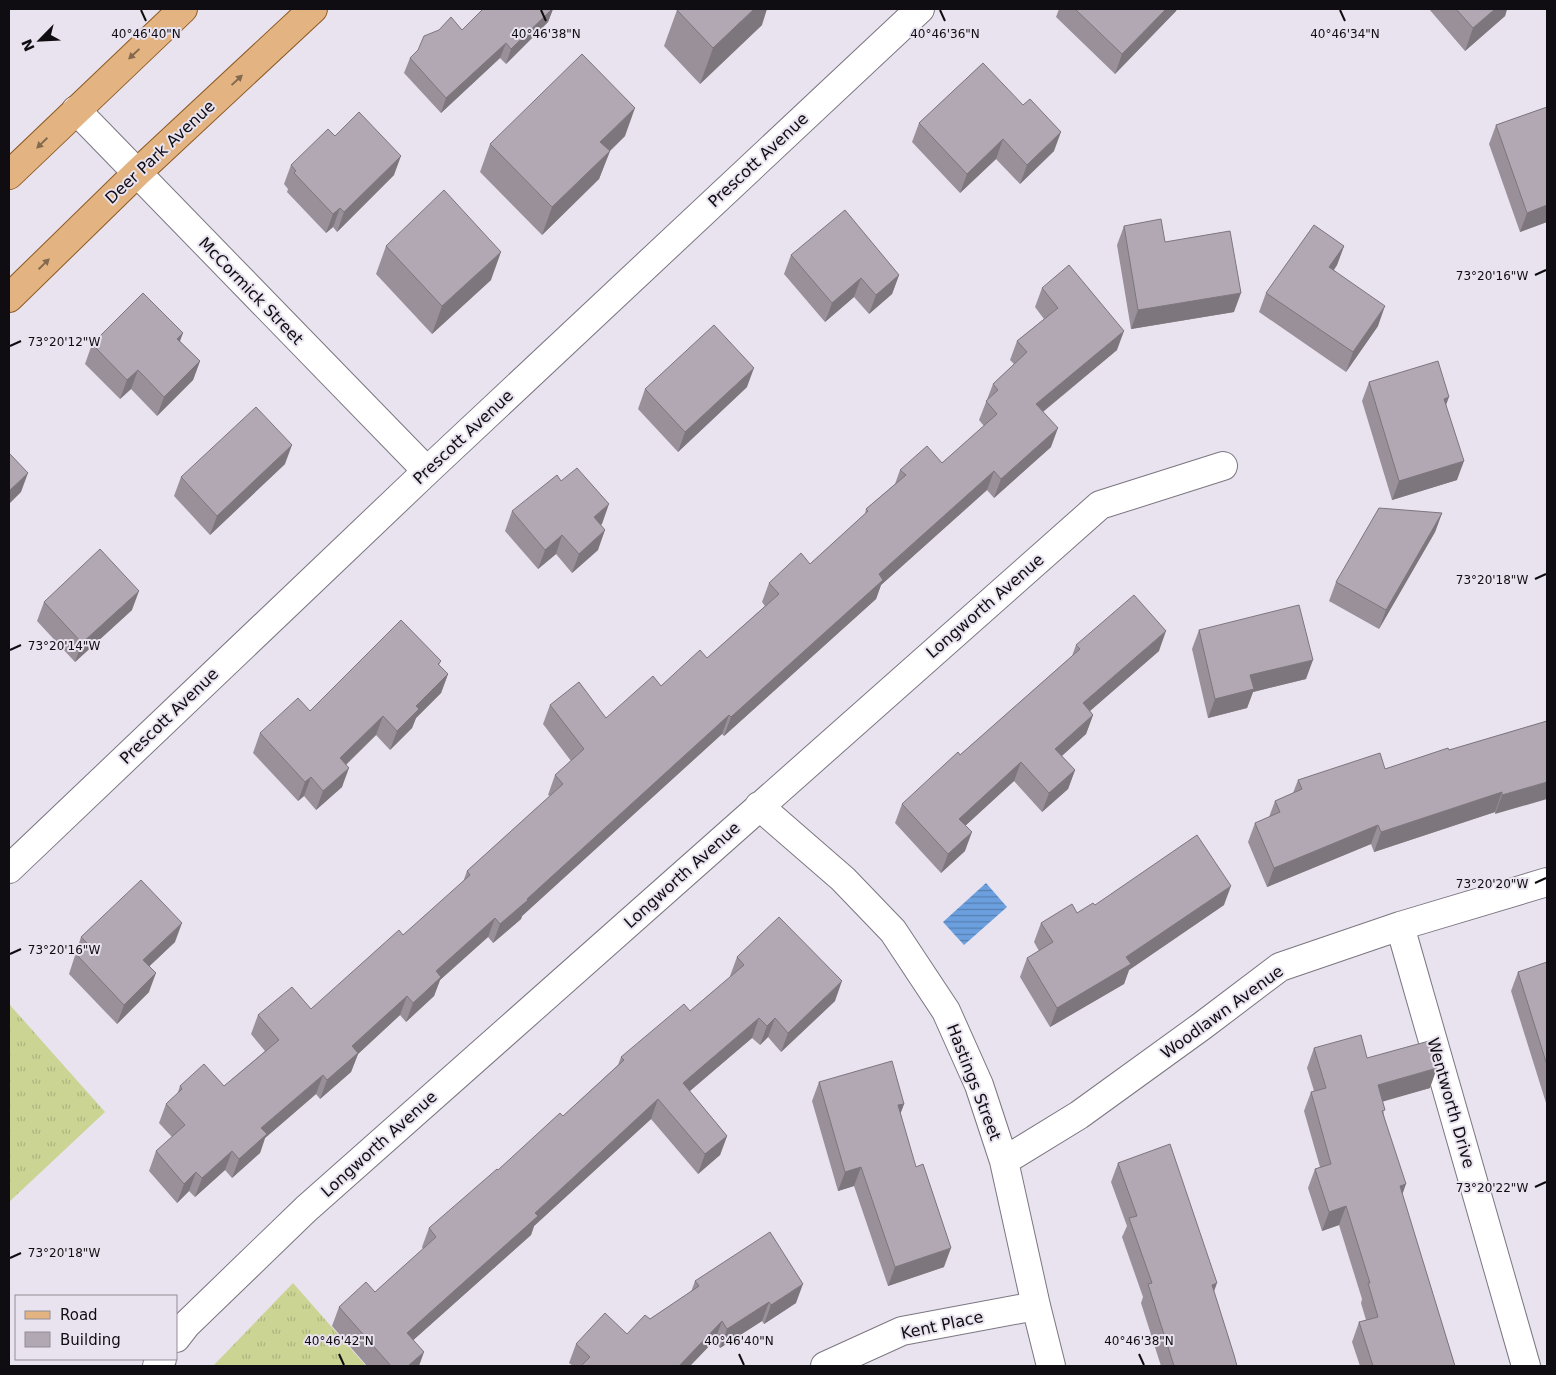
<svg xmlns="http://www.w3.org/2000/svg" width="1556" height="1375" font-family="'DejaVu Sans',sans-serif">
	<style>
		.grass { fill: url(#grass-tufts) }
		.water { fill: url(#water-rules) }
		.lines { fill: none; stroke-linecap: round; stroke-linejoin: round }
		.minor-casing { stroke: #7c7681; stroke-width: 30 }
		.primary-casing { stroke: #8c5923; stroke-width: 30 }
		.minor { stroke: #fff; stroke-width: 28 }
		.primary { stroke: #e3b481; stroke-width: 28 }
		.wall { fill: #99909a }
		.shaded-wall { fill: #7d767d }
		.building { fill: #b2a8b3; stroke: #7d767d }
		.oneway { fill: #84694f }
		.ticks { fill: none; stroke: #0f0d11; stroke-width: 2 }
		.labels { text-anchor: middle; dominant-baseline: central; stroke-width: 4; stroke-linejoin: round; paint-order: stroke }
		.street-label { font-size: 16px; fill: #0f0d11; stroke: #e9e2ef }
		.ticks-label { font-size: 12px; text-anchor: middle; fill: #0f0d11; stroke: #e9e2ef; stroke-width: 4; stroke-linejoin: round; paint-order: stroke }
	</style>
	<defs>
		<pattern id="grass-tufts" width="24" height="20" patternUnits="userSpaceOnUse" patternTransform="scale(1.25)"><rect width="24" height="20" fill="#cbd493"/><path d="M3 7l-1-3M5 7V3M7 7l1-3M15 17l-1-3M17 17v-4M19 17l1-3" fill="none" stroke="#adb57e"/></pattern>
		<pattern id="water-rules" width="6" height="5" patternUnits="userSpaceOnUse" patternTransform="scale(1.25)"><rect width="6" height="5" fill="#6b9fde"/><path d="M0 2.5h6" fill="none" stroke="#5680b3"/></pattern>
	</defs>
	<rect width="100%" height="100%" fill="#e9e2ef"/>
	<path class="grass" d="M9 1004 105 1112 9 1202Z
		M293 1283 366 1366H213Z"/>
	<path class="water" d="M986 883 1007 907 964 945 943 922Z"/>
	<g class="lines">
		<g class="minor-casing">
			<path id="minor" d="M76 110 427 471
				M759 806 843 879 893 931 946 1011 979 1085 1004 1161 1036 1306 1051 1366
				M9 869 427 471 920 9
				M1400 926 1526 1366
				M1004 1161 1079 1115 1202 1026 1280 967 1400 926 1547 882
				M176 1338 186 1325 306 1209 1100 505 1223 466
				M157 1366 162 1359
				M825 1366 902 1331 1036 1306"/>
		</g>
		<g class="primary-casing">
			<path id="primary" d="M9 175 183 9
				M9 298 137 173 313 9"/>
		</g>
		<use href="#minor" class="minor"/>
		<use href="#primary" class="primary"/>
	</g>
	<path class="wall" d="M483 9H553L548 22 506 64 500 58 441 113 404 73 410 58 462 30Z
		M1059 9H1177L1176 11 1115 74 1056 17Z
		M1429 9H1507L1505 16 1465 51Z
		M677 10 762 25 700 84 664 46Z
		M983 63 1054 151 1020 184 996 159 960 193 912 142 919 123Z
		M1547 107V222L1520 232 1489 144 1496 125Z
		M335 136 394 175 337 232 333 227 326 233 287 192 288 189 284 184 291 165Z
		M625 136 610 151 599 179 542 235 480 172 490 144Z
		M1124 226 1165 242 1234 312 1131 329 1117 245Z
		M386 246 491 280 432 334 376 274Z
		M1344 246 1337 265 1334 270 1378 326 1346 372 1259 312 1266 293Z
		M791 255 899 275 892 294 869 314 854 297 825 322 784 274Z
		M1042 288 1117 350 1043 412 1051 447 994 498 987 490 881 585 876 599 724 736 722 734 522 916 521 919 493 943 488 937 440 980 434 996 406 1022 400 1015 358 1054 351 1072 320 1099 316 1094 265 1138 260 1153 232 1178 225 1170 195 1197 189 1191 177 1203 149 1171 156 1151 172 1137 159 1123 166 1104 177 1095 180 1086H224L265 1051 251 1034 258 1015 311 1009 403 935 463 882 467 871 550 796 548 795 555 775 571 761 543 724 550 705 606 718 707 658 765 606 762 602 769 583 810 564 865 514 866 509 895 484 900 470 942 463 984 426 979 420 993 384 1014 364 1010 360 1017 341 1044 319 1035 307Z
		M180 341 200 361 193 380 157 416 131 389 120 399 85 364 92 344Z
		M1369 382 1446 405 1457 480 1392 500 1362 401Z
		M747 387 678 452 638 409 645 389Z
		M285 464 210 535 174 496 181 477Z
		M512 511 602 524 600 525 598 550 572 573 556 554 538 569 505 531Z
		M1442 513 1435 532 1379 629 1329 601 1336 582Z
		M44 602 132 610 75 662 37 621Z
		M1199 630 1306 679 1253 692 1247 708 1208 718 1192 649Z
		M1076 645 1159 651 1090 711 1093 715 1086 734 1062 756 1075 770 1068 789 1042 812 1014 781 966 825 965 851 941 873 895 823 902 804 960 755 1072 656Z
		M441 661 439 665 448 674 441 693 416 718 412 728 390 750 376 735 346 765 342 787 316 810 304 796 298 801 253 753 260 733 310 711Z
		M1547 721 1495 814V812L1374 852 1371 844 1267 887 1248 842 1255 823 1269 817 1275 801 1293 793 1298 780 1385 769Z
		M1095 905H1224L1129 970 1124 984 1050 1027 1020 977 1027 958 1039 951 1034 942 1041 923 1077 913Z
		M81 937 175 942 149 966V992L117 1024 69 974Z
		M737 957 835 1001 781 1052 768 1037 760 1045 752 1038 689 1091 727 1136 720 1155 698 1174 651 1119 534 1226 531 1235 413 1340 419 1366H367L332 1326 339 1307 375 1292 423 1249 422 1247 429 1228 563 1116 618 1065 621 1057 690 1011 730 977V976Z
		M1547 962V1106L1511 991 1518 972Z
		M1314 1048 1367 1058 1430 1088 1382 1101 1384 1115 1402 1194 1455 1366H1360L1352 1342 1359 1322 1366 1320 1361 1303 1362 1299 1339 1225 1322 1231 1308 1188 1315 1169 1320 1167 1304 1111 1311 1092 1314 1091 1307 1068Z
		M819 1082 904 1104 900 1114 944 1267 888 1286 854 1186 838 1191 812 1101Z
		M1118 1163 1214 1292 1237 1366H1161L1141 1303 1143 1297 1122 1237 1127 1226 1111 1182Z
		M695 1281 796 1303 764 1324 762 1321 720 1348 715 1340 690 1366H573L569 1363 576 1344 627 1334 691 1292Z"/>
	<path class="shaded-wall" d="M552 9H553L548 22 506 64 511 49Z
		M754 9H767L762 25 700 84 713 48Z
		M1166 9H1177L1176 11 1115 74 1122 54Z
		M1495 9H1507L1505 16 1465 51 1473 28Z
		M506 43 500 58 441 113 446 98Z
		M635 108 625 136 590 170 600 142Z
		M1061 132 1054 151 1020 184 1027 165Z
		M1003 139 996 159 960 193 967 174Z
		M610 151 599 179 542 235 552 207Z
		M401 156 394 175 337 232 344 212Z
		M1547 205V222L1520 232 1527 213Z
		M340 208 333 227 326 233 333 214Z
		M1344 246 1337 265 1322 286 1329 267Z
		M501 252 491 280 432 334 442 306Z
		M899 275 892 294 869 314 876 295Z
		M861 278 854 297 825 322 832 303Z
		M1241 293 1234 312 1131 329 1138 310Z
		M1385 306 1378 326 1346 372 1353 352Z
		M1124 331 1117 350 1029 423 1036 404Z
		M183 333 176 352 177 339Z
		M200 361 193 380 157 416 164 397Z
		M754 368 747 387 678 452 685 432Z
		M138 370 131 389 120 399 127 380Z
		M1449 397 1442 416 1444 399Z
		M1058 428 1051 447 994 498 1001 479Z
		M292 445 285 464 210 535 217 516Z
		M1464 461 1457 480 1392 500 1399 481Z
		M994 471 987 490 881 585 876 599 724 736 731 717 879 574Z
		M28 473 21 492 9 504V491Z
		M609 504 602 524 587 536 594 517Z
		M1442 513 1435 532 1379 629 1386 610Z
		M605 530 598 550 572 573 579 554Z
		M562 535 556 554 538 569 545 550Z
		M139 591 132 610 75 662 82 643Z
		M1166 631 1159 651 1076 723 1083 703Z
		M1313 660 1306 679 1253 692 1247 708 1208 718 1215 699 1250 675Z
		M448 674 441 693 416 718 412 728 390 750 397 731 416 706Z
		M729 715 722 734 522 916 521 919 493 943 500 924 527 899Z
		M1093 715 1086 734 1048 768 1055 749Z
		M383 716 376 735 333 777 340 758Z
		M1021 762 1014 781 952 838 959 819Z
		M349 768 342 787 316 810 323 791Z
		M1075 770 1068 789 1042 812 1049 793Z
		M311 777 304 796 298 801 305 782Z
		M1547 782V799L1495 814 1502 795Z
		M1502 792 1495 812 1374 852 1381 832Z
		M1378 825 1371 844 1267 887 1274 868Z
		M972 832 965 851 941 873 948 854Z
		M1231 886 1224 905 1129 970 1124 984 1050 1027 1057 1008 1126 957Z
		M495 918 488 937 440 980 434 996 406 1022 413 1003 436 971Z
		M182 923 175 942 136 979 143 960Z
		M156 973 149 992 117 1024 124 1005Z
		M842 981 835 1001 781 1052 788 1033Z
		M407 996 400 1015 358 1054 351 1072 320 1099 327 1080 352 1046Z
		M759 1018 752 1038 676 1103 683 1083Z
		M775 1018 768 1037 760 1045 767 1026Z
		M1437 1068 1430 1088 1371 1105 1378 1085Z
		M323 1075 316 1094 265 1138 260 1153 232 1178 239 1159 261 1128Z
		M658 1099 651 1119 534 1226 531 1235 400 1352 407 1333 535 1213Z
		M904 1104 897 1123 898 1105Z
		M727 1136 720 1155 698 1174 705 1154Z
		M232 1151 225 1170 195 1197 202 1178Z
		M861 1167 854 1186 838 1191 845 1172Z
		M196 1172 189 1191 177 1203 184 1184Z
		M1406 1184 1399 1204 1400 1186Z
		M1346 1206 1339 1225 1322 1231 1329 1212Z
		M951 1248 944 1267 888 1286 895 1267Z
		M1217 1283 1210 1303 1212 1285Z
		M803 1284 796 1303 764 1324 771 1305Z
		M769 1302 762 1321 720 1348 727 1329Z
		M722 1321 715 1340 690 1366H679Z
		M424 1352 419 1366H408Z"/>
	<path class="building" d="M483 9H552L511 49 506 43 446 98 410 58 418 50 424 36 439 30 451 17 462 30Z
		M679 9H754L713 48 677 10Z
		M1075 9H1166L1122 54Z
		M1456 9H1495L1473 28Z
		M582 54 635 108 600 142 610 151 552 207 490 144Z
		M983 63 1023 105 1030 99 1061 132 1027 165 1003 139 967 174 919 123Z
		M1547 107V205L1527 213 1496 125Z
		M359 112 401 156 344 212 340 208 333 214 294 173 296 171 291 165 328 129 335 136Z
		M444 190 501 252 442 306 386 246Z
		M845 210 899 275 876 295 861 278 832 303 791 255Z
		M1161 219 1165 242 1230 231 1241 293 1138 310 1124 226Z
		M1314 225 1344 246 1329 267 1385 306 1353 352 1266 293Z
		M1069 265 1124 331 1036 404 1058 428 1001 479 994 471 879 574 883 580 731 717 729 715 527 899 528 900 500 924 495 918 436 971 441 977 413 1003 407 996 352 1046 358 1053 327 1080 323 1075 261 1128 267 1134 239 1159 232 1151 202 1178 196 1172 184 1184 156 1151 185 1125 166 1104 182 1089 180 1086 204 1064 224 1086 279 1040 258 1015 292 987 311 1009 399 930 403 935 470 875 467 871 563 784 555 775 584 749 550 705 579 682 606 718 653 676 661 686 700 650 707 658 779 594 769 583 801 553 810 564 868 511 866 509 906 475 900 470 927 446 942 463 997 414 986 401 998 390 993 384 1027 352 1017 341 1058 308 1042 288Z
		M143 293 183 333 177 339 200 361 164 397 138 370 127 380 92 344Z
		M714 325 754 368 685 432 645 389Z
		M1438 361 1449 397 1444 399 1464 461 1399 481 1369 382Z
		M256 407 292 445 217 516 181 477Z
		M9 453 28 473 9 491Z
		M577 468 609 504 594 517 605 530 579 554 562 535 545 550 512 511 557 475 561 481Z
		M1379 508 1442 513 1386 610 1336 582Z
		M100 549 139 591 82 643 44 602Z
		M1134 595 1166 631 1083 703 1093 715 1055 749 1075 770 1049 793 1021 762 959 819 972 832 948 854 902 804 958 752 960 755 1080 649 1076 645Z
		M1299 605 1313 660 1250 675 1254 689 1215 699 1199 630Z
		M401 620 441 661 438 664 448 674 416 706 419 709 397 731 383 716 340 758 349 768 323 791 311 777 305 782 260 733 298 698 310 711Z
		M1547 721V782L1502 795V792L1381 832 1378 825 1274 868 1255 823 1280 812 1275 801 1302 789 1298 780 1380 753 1385 769 1448 748 1449 750Z
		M1197 835 1231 886 1126 957 1131 964 1057 1008 1027 958 1053 942 1041 923 1072 904 1077 913 1093 903 1095 905Z
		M141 880 182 923 143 960 156 973 124 1005 76 954 87 943 81 937Z
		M779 917 842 981 788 1033 775 1018 767 1026 759 1018 683 1083 727 1136 705 1154 658 1099 535 1213 538 1216 407 1333 424 1352 408 1366H391L339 1307 366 1282 375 1292 436 1237 429 1228 497 1169 498 1170 560 1113 563 1116 624 1060 621 1057 684 1004 690 1011 744 965 737 957Z
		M1547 962V1065L1518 972Z
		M1361 1035 1367 1058 1429 1041 1437 1068 1378 1085 1385 1110 1382 1111 1406 1184 1400 1186 1455 1366H1373L1359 1322 1378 1317 1368 1283H1370L1346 1206 1329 1212 1315 1169 1331 1164 1311 1092 1326 1088 1314 1048Z
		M892 1061 904 1104 898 1105 916 1167 923 1164 951 1248 895 1267 861 1167 845 1172 819 1082Z
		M1170 1144 1217 1283 1212 1285 1234 1355 1237 1366H1174L1148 1284 1152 1283 1129 1218 1137 1216 1118 1163Z
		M770 1232 803 1284 771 1305 769 1302 727 1329 722 1321 679 1366H581L590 1357 576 1344 605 1313 627 1334 645 1315 650 1319 699 1286 695 1281Z"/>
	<defs><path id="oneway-solid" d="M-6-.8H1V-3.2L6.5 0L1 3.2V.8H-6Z" transform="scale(1.25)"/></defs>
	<g class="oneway">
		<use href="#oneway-solid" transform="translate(134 54) rotate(137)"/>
		<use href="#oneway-solid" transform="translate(237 80) rotate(-43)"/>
		<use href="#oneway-solid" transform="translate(42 143) rotate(136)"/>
		<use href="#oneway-solid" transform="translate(44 264) rotate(-44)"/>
	</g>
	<path class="ticks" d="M141 10 146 21M541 10 546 21M940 10 945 21M1340 10 1345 21M1535 275 1546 270M10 346 21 341M1535 579 1546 574M10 650 21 645M1535 883 1546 878M10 954 21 949M1535 1187 1546 1182M10 1258 21 1253M339 1354 344 1365M739 1354 744 1365M1139 1354 1144 1365"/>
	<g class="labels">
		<g class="street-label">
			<text transform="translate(160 152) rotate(-43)">Deer Park Avenue</text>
			<text transform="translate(758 160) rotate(-43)">Prescott Avenue</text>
			<text transform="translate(251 291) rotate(46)">McCormick Street</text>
			<text transform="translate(463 437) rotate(-43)">Prescott Avenue</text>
			<text transform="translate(985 606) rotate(-41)">Longworth Avenue</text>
			<text transform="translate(169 716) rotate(-44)">Prescott Avenue</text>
			<text transform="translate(682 875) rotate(-42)">Longworth Avenue</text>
			<text transform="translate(1222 1012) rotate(-36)">Woodlawn Avenue</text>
			<text transform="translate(974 1082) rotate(69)">Hastings Street</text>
			<text transform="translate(1451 1103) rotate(74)">Wentworth Drive</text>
			<text transform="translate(379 1144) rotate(-42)">Longworth Avenue</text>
			<text transform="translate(942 1325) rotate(-12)">Kent Place</text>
		</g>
	</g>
	<g class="ticks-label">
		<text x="146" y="38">40°46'40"N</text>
		<text x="546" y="38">40°46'38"N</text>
		<text x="945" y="38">40°46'36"N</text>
		<text x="1345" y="38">40°46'34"N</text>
		<text x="1492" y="280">73°20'16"W</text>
		<text x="64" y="346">73°20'12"W</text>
		<text x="1492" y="584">73°20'18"W</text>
		<text x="64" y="650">73°20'14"W</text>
		<text x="1492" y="888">73°20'20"W</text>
		<text x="64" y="954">73°20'16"W</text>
		<text x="1492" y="1192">73°20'22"W</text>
		<text x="64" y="1257">73°20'18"W</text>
		<text x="339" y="1345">40°46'42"N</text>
		<text x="739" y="1345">40°46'40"N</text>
		<text x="1139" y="1345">40°46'38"N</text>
	</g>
	<rect width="1556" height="1375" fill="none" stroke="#0f0d11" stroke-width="20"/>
	<rect x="15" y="1295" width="162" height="65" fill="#e9e2ef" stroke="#928d96"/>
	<rect x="25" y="1311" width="25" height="8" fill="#e3b481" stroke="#928d96"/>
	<text x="60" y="1320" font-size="15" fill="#0f0d11">Road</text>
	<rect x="25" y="1332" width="25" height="15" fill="#b2a8b3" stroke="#928d96"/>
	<text x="60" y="1345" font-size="15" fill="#0f0d11">Building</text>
	<g transform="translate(40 40) rotate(246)" stroke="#e9e2ef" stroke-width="4" paint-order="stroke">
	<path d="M0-4L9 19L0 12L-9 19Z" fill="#0f0d11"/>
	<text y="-8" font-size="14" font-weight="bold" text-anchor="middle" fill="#0f0d11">N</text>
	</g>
</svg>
